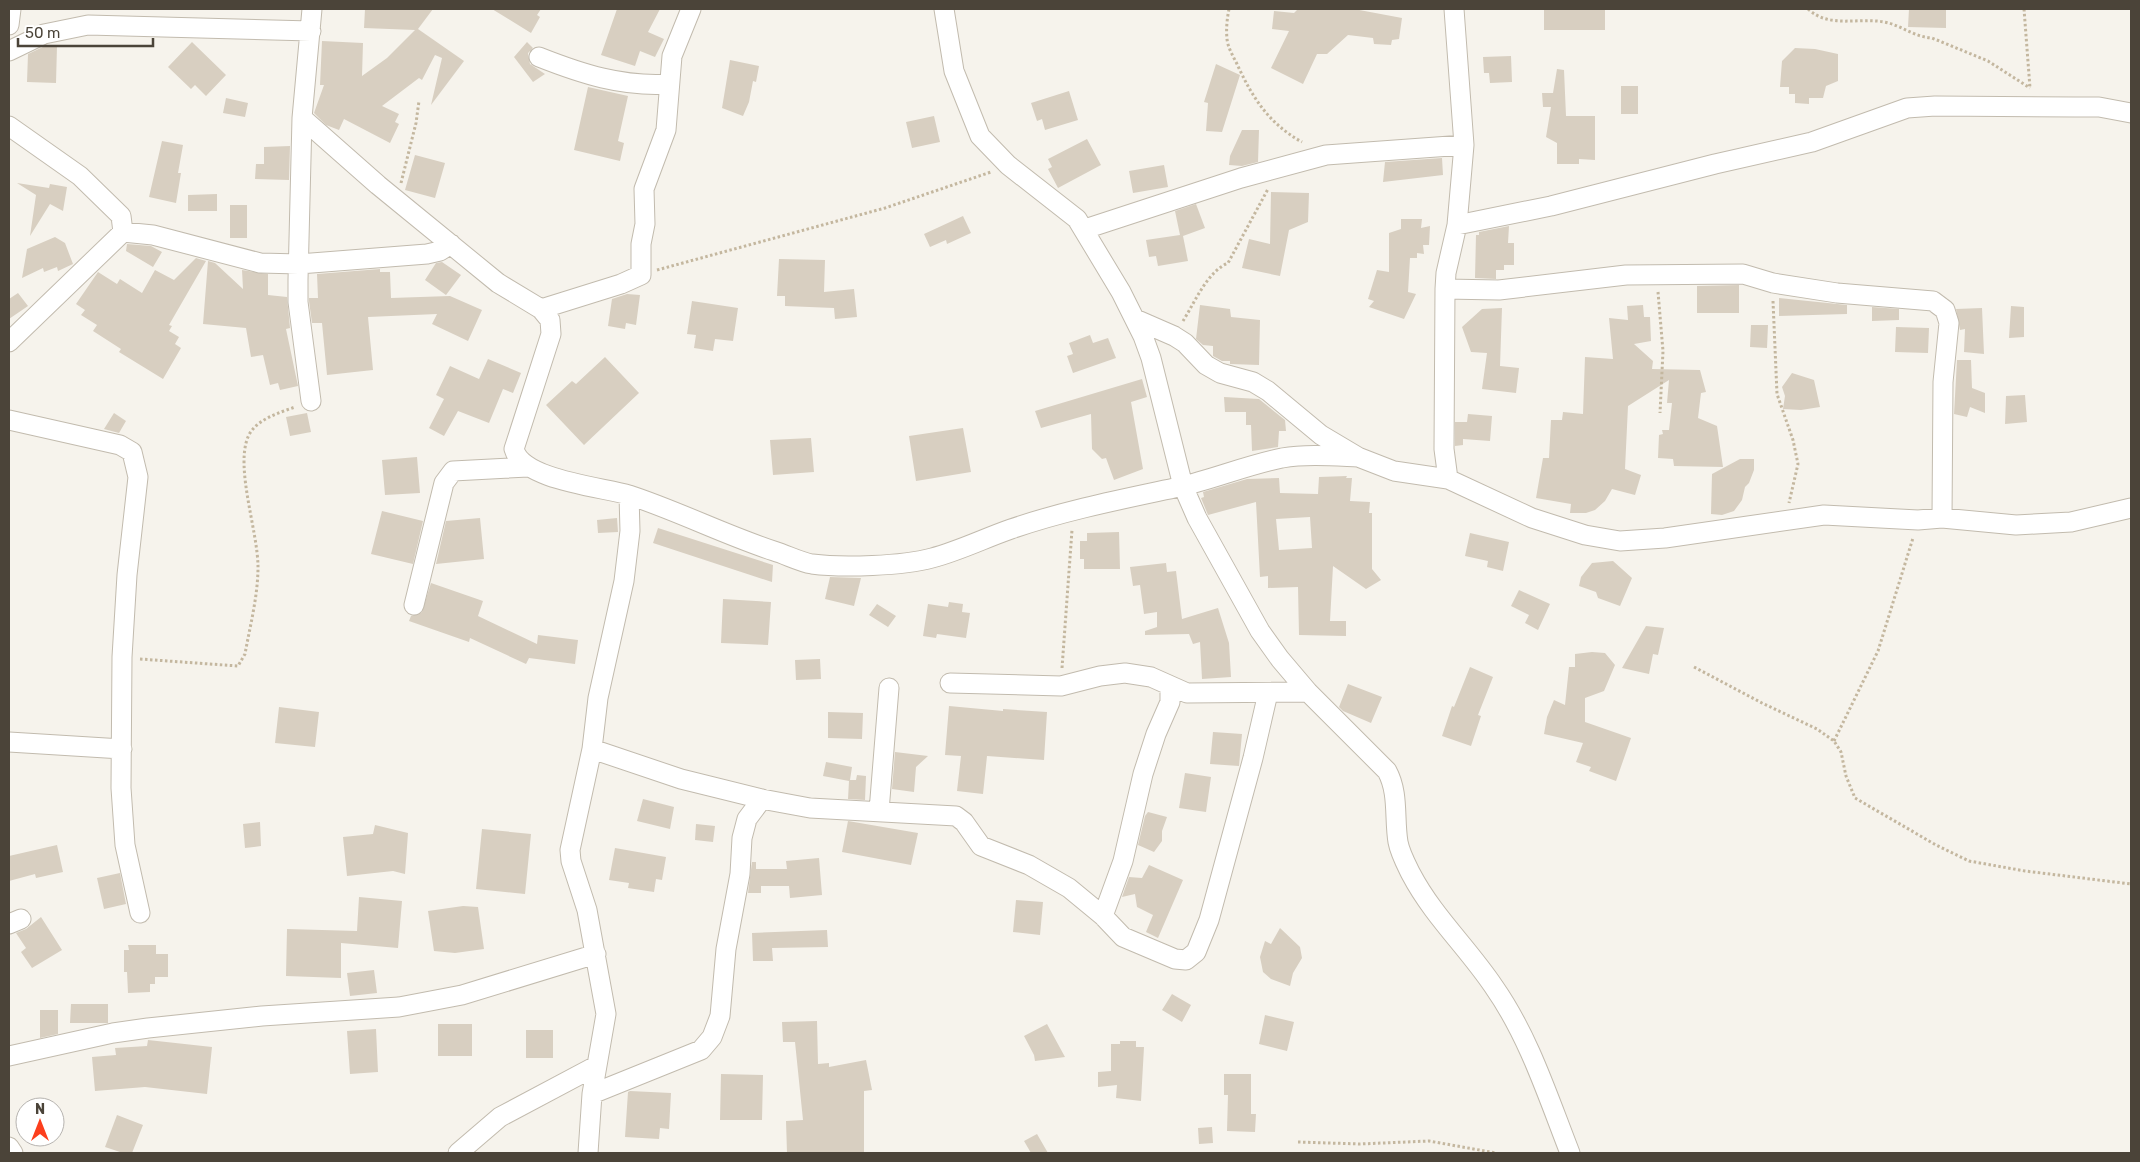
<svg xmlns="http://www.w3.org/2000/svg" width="2140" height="1162" font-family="Rubik,sans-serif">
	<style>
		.building { fill: #d8cfc1; fill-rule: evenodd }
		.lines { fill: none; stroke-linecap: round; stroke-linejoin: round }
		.minor-casing { stroke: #c2bbae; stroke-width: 21 }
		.path { stroke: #c4b79f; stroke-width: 3; stroke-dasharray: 2.5 2.5; stroke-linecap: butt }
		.minor { stroke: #fff; stroke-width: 19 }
	</style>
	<rect width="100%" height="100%" fill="#f6f3ec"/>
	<path class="building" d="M365 9H433L418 29 464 61 431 105 442 58 435 55 422 80 419 78 382 106 399 114 395 122 399 124 390 143 344 119 339 130 326 125 314 113 324 85H320L322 41 363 43 362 76 387 58 415 30 364 28Z
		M492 9H541L537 15 540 17 531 33Z
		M617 9H660L648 32 664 39 655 57 640 51 635 66 601 55Z
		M1298 9H1354L1402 18 1399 39 1392 40 1391 45 1374 44 1373 38 1348 35 1327 54H1317L1303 84 1271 68 1289 31 1272 29 1274 11 1294 13Z
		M1544 9H1605V30H1544Z
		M1909 9H1946V28L1908 27Z
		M192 42 226 75 206 96 195 85 191 89 168 67Z
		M527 42 533 48 528 53 530 64 545 74 533 82 514 57Z
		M45 46H57L56 83 27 82 28 54Z
		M1795 48 1815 49 1838 54V81L1826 86 1823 98H1809V104L1795 103V94H1789V87H1780L1782 61Z
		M1511 56 1512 82 1490 83 1489 73H1484L1483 57Z
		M730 60 759 66 756 82 753 81 749 102 743 116 722 108Z
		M1216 64 1240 75 1222 132 1206 131 1208 103 1204 102Z
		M1557 69 1564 70 1566 116H1595V160L1579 159V164H1557V143L1546 137 1551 107H1543L1542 93H1553Z
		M1621 86H1638V114H1621Z
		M588 87 628 96 618 141 624 143 620 161 574 150Z
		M1069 91 1078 120 1045 130 1042 119 1037 121 1031 103Z
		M226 98 248 103 245 117 223 113Z
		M934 116 940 142 912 148 906 122Z
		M1242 130H1259L1258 162 1242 166 1229 165 1230 156Z
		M1087 139 1101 165 1058 188 1048 169 1052 167 1048 159Z
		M162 141 183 145 178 173H181L176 203 149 197Z
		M290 146 289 180 255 179 256 164H264V147Z
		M415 155 445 163 435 198 405 190Z
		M1442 158 1443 175 1383 182 1385 162Z
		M1164 165 1168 187 1133 193 1129 171Z
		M17 183 49 188 50 184 67 187 63 211 50 204 30 236 36 195Z
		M1271 192 1309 193 1308 222 1289 230 1280 276 1242 268 1249 239 1270 244Z
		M217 194V211H188V195Z
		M1196 204 1205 228 1183 236 1188 261 1158 266 1156 256 1149 257 1146 240 1180 235 1175 211Z
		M230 205H247V238H230Z
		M963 216 971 233 947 244 946 240 930 247 924 234Z
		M1401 219H1422L1421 228 1430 226 1429 245H1423L1424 254 1417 253V258H1410L1408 292 1416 294 1404 319 1369 307 1374 301 1368 299 1377 270 1389 272V233L1401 229Z
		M1509 226 1508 243H1514V265H1504V270H1496V279L1475 278 1476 235H1479V232Z
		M55 237 65 243 73 264 58 271 57 267 44 272 43 268 22 278 27 249Z
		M127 244 151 246 162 252 153 267 126 251Z
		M196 258 206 261 169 325 172 326 169 331 179 337 175 344 181 348 163 379 119 352 121 349 93 331 97 325 81 315 85 310 76 304 98 272 117 284 120 279 142 293 155 270 174 280Z
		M779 259 825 260 824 292 854 289 857 317 835 319 834 308 785 306V296H777Z
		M208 261 215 263 243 289 242 270 268 274V295L287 297 290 328 286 329 298 386 280 390 278 383 270 385 263 355 251 357 246 328 203 324Z
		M442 262 461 275 446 295 425 280 436 263Z
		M380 269V272H390L391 298 450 296 482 310 468 341 432 324 437 314 368 317 373 370 327 375 322 323H312L309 301V298H318L317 274Z
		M1739 285V313H1697V286Z
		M18 293 28 306 9 319V299Z
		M627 294 640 295 636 325 626 323 625 329 608 326 612 299Z
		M1779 298 1847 305V314L1779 316Z
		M692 301 738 308 733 341 715 339 713 351 694 348 696 335 687 334Z
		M1200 305 1230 309 1231 317 1260 320 1259 365 1230 364V361H1222L1213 356V346L1203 345 1196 339Z
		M1643 305 1644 317H1650L1651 341 1634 344 1653 361 1652 369 1700 370 1706 392 1701 393 1698 418 1717 426 1723 467 1674 466 1673 459 1658 458 1659 435 1663 434 1662 430H1669L1672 403H1667L1669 380 1628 406 1625 469 1641 475 1635 495 1612 489 1605 501 1595 510 1586 513H1570L1571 504 1536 498 1543 458H1549L1551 420H1562L1563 412 1583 414 1585 357 1613 359 1609 318 1628 320 1627 306Z
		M2011 306 2024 307V337L2009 338Z
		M1872 307 1899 309V320L1872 321Z
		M1502 308 1500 366 1519 368 1516 393 1482 389 1487 353 1471 352 1462 327 1482 309Z
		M1982 308 1984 354 1964 352 1965 329 1960 330 1956 309Z
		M1751 325H1768L1767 348 1750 347Z
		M1896 327 1929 328 1928 353 1895 352Z
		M1090 335 1093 343 1108 338 1116 358 1073 373 1067 356 1073 354 1069 343Z
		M605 357 639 393 584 445 546 405 572 381 576 384Z
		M488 359 521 373 513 393 503 389 489 423 458 411 444 436 429 428 444 399 436 395 450 366 479 379Z
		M1957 360H1971L1972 388 1985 393V413L1970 407 1967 417 1954 414Z
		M1792 373 1814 380 1820 407 1801 410 1783 409 1785 396 1782 387Z
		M1142 379 1147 397 1131 402 1143 469 1114 480 1106 458 1102 459 1092 449 1091 414 1041 428 1035 411Z
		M2025 395 2027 422 2005 424 2006 396Z
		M1224 397 1259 399 1285 420 1286 431H1279L1278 447 1252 451 1251 425H1246V412H1225Z
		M114 413 126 421 119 433 104 429Z
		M307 413 311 432 290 436 286 417Z
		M1468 414 1492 416 1490 441 1463 439V445L1455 446V422H1467Z
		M963 428 971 472 916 481 909 436Z
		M811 438 814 472 773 475 770 440Z
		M417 457 420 493 385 495 382 460Z
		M1740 459H1754V470L1749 483 1745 487 1742 500 1734 511 1722 515 1711 514 1712 474Z
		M1347 476 1346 478H1352L1350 501 1370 502 1369 513H1372V569L1381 580 1366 589 1333 566 1330 621H1346V636L1299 635 1298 587 1268 588V576L1260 577 1256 502 1208 515 1201 498 1204 497 1203 492 1247 479 1279 478 1280 493 1318 494 1319 477ZM1310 517 1312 548 1279 550 1276 519Z
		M382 511 423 521 413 564 371 554Z
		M480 518 484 559 436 564 446 521Z
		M617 518 618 532 598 533 597 520Z
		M658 528 773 565 772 582 653 543Z
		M1119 532 1120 569H1084V559H1080V541H1087V533Z
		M1470 533 1509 542 1503 571 1487 567 1488 561 1465 556Z
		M1613 561 1632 578 1620 606 1598 598 1596 592 1579 586 1581 577 1592 563Z
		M1166 563 1167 572 1176 571 1182 619 1218 608 1229 643 1231 677 1202 679 1200 642 1193 644 1189 634 1145 635V631L1157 627V612L1144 614 1140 585 1133 586 1130 567Z
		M830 577 861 578 854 606 825 599Z
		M431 583 483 601 478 616 537 644 538 635 578 640 575 664 529 658 526 664 470 638 469 642 409 621 411 616 422 612Z
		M1519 590 1550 604 1538 630 1525 623 1529 615 1511 606Z
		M723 599 771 602 768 645 721 643Z
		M949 602 963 604 962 612 970 613 966 638 937 634 936 638 923 636 928 604 948 607Z
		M877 604 896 616 888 627 869 615Z
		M1646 626 1664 628 1658 655 1653 654 1649 674 1622 668Z
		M1592 652 1605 653 1615 665 1604 691 1585 698V722L1631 738 1616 781 1589 771 1591 767 1576 762 1583 743 1544 734 1547 717 1554 700 1565 705 1569 667H1575V654Z
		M820 659 821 679 796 680 795 660Z
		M1470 667 1493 677 1478 715 1481 716 1471 746 1442 736 1452 706 1454 707Z
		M1348 684 1382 697 1371 723 1343 711 1339 707Z
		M949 706 1003 711V709L1047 712 1044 760 987 756 983 794 957 791 961 756 945 755Z
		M279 707 319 712 315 747 275 743Z
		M828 712 863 713 862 739 828 738Z
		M1213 732 1242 734 1239 766 1210 764Z
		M895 752 928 756 916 767 914 792 892 789Z
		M826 762 852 767 850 780H856L857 775 866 776 865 800 848 799 849 781 823 776Z
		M1185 773 1211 777 1206 812 1179 808Z
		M643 799 674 807 670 829 637 821Z
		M1148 812 1167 817 1162 831V841L1154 852 1138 845 1145 816Z
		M848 821 918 833 911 865 842 852Z
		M260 822 261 846 245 848 243 824Z
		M696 824 715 826 713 842 695 840Z
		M375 825 408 833 405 874 393 871 347 876 343 837 373 834Z
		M482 829 531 834 525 894 476 889Z
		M57 845 63 872 36 878 35 874 9 881V856Z
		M615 848 666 857 662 880 656 879 654 892 628 888 629 883 609 880Z
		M819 858 822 895 790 898 789 886H761V893H748L752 862H756V869H787L786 861Z
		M1149 865 1183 880 1158 938 1146 932 1153 915 1137 907 1135 894 1122 897 1129 877 1142 878Z
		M120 873 126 904 104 909 97 878Z
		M359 897 402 901 398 948 341 943V978L286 976 287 929 357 931Z
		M1016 900 1043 902 1040 935 1013 932Z
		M463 906 478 907 484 949 455 953 434 951 428 911Z
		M41 917 62 950 32 968 21 952 26 948 16 933 26 929Z
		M1280 928 1300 947 1302 958 1293 973 1290 986 1271 979 1263 972 1260 957 1265 941 1271 944Z
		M827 930 828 947 772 948 773 961H753L752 933Z
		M128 945H156V954H168V977H155V984H150V992L128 993 127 972H124V950H129Z
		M374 970 377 993 350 996 347 973Z
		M1172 994 1191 1005 1182 1022 1162 1010Z
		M71 1004H108V1023H70Z
		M40 1010H58V1034L40 1038Z
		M1265 1015 1294 1022 1287 1051 1259 1044Z
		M817 1021 818 1064 829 1063V1067L866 1060 872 1090 864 1091V1153H787L786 1121 803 1120 795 1042H783L782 1022Z
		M438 1024H472V1056H438Z
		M1047 1024 1065 1057 1035 1061 1034 1055 1024 1036Z
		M376 1029 378 1072 350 1074 347 1031Z
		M526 1030H553V1058H526Z
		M148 1040 212 1047 207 1094 145 1087 95 1091 92 1057 116 1055 115 1048 147 1046Z
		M1120 1041H1136V1047H1144L1141 1101 1116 1098 1117 1085 1098 1087V1072L1111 1071V1044H1120Z
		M721 1074 763 1075 762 1120H720Z
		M1224 1074H1251V1114H1256L1255 1132 1227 1131 1228 1095H1224Z
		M630 1091 671 1093 669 1129 660 1128 659 1139 625 1137 628 1092Z
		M117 1115 143 1125 132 1153H123L105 1147Z
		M1212 1127 1213 1143 1199 1144 1198 1128Z
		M1037 1134 1048 1153H1031L1024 1141Z"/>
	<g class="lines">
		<g class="minor-casing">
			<path id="minor" d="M944 9 954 71 980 136 1008 165 1077 219 1121 292 1143 336 1151 358 1183 486 1197 518 1260 631 1280 659 1308 692 1387 771C1399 793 1394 818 1398 842 1400 853 1406 864 1411 874 1433 916 1468 948 1494 987 1529 1037 1548 1097 1570 1153
				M9 25 11 9
				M9 51 44 34 88 25 311 31
				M539 57C582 74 622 87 669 84
				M302 118 378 185 498 283 541 309 550 320 551 334 514 449C522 480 602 487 629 495 678 511 725 535 774 551 787 555 800 562 812 564 842 568 903 566 932 558 959 551 985 538 1011 529 1066 510 1123 499 1179 487 1214 479 1247 465 1282 458 1307 454 1333 456 1358 457
				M9 126 80 176 121 216 123 232 9 342
				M1457 225 1551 206 1715 164 1812 142 1907 108 1935 106 2075 107H2099L2131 113
				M1085 229 1241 178 1326 155 1464 145
				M123 232 153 235 260 263 299 264 427 254 440 251 451 244
				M1445 289 1499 290 1626 275 1743 274 1773 283 1837 293 1933 301 1945 310 1949 323 1943 382 1942 518
				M541 309 621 284 641 275V244L645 224 644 189 666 130 672 56 691 9
				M1135 319 1174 336 1185 343 1206 365 1220 373 1253 382 1268 391 1321 435 1358 457 1394 471 1448 479 1532 518 1585 535 1620 541 1665 538 1824 515 1918 520 1942 518 2016 525 2071 522 2131 508
				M311 401 298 302V280L302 118 312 9
				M9 420 120 445 132 452 138 477 127 575 122 657 121 788 125 845 140 913
				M1448 479 1444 449 1445 289 1446 273 1457 225 1464 145 1454 9
				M414 605 444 483 453 471 528 467
				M950 683 1061 686 1100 676 1125 673 1151 677 1187 693 1308 692
				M9 742 122 749
				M592 749 681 779 762 799 810 808 956 816 964 822 981 846 1029 865 1069 888 1103 916 1123 937 1175 959 1186 960 1196 952 1209 920 1253 758 1268 693
				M879 811 889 688
				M1103 916 1123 861 1143 774 1156 734 1170 702V687
				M9 924 21 919
				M9 1056 113 1033 148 1028 262 1016 399 1007 462 995 596 954
				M592 1094 701 1050 712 1037 720 1016 726 949 740 874 742 838 747 819 762 799
				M9 1147 13 1153
				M458 1153 500 1117 596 1066
				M588 1153 592 1094 606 1014 587 910 571 861 570 850 592 749 598 698 624 581 630 531 629 495"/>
		</g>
		<path class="path" d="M1229 9C1227 19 1226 29 1227 39 1228 48 1233 56 1237 64 1252 97 1269 124 1302 142
			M1808 9C1830 29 1858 17 1884 22 1901 25 1914 37 1932 38L1988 61 2030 88
			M2024 9 2030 88
			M401 183 416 123 419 101
			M657 270 885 208 991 172
			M1658 292 1663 351 1660 413
			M1773 301 1777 394 1793 440 1798 464 1789 503
			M1183 321C1195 302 1207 272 1228 263L1268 189
			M140 659 238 666 245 654C250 626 258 596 258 567 258 532 235 468 248 437 255 420 278 413 295 407
			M1694 667 1762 703 1817 729 1834 741 1841 752 1846 776 1855 798 1936 845 1969 861 2025 871 2131 884
			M1062 668 1072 530
			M1834 741 1878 651 1913 538
			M1298 1142 1360 1144 1429 1141 1496 1153"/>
		<use href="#minor" class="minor"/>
	</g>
	<rect width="2140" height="1162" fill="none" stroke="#4b4439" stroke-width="20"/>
	<g transform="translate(40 1122)"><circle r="24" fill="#ffffff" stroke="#b7b4b0"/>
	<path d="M0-4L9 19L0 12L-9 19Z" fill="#fc3f1d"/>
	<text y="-8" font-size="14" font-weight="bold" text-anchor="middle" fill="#4b4439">N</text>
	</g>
	<path d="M18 38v8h135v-8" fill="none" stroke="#4b4439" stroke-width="2.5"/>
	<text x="25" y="38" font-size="15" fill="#4b4439" stroke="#ffffff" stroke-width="4" paint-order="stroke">50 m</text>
</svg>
